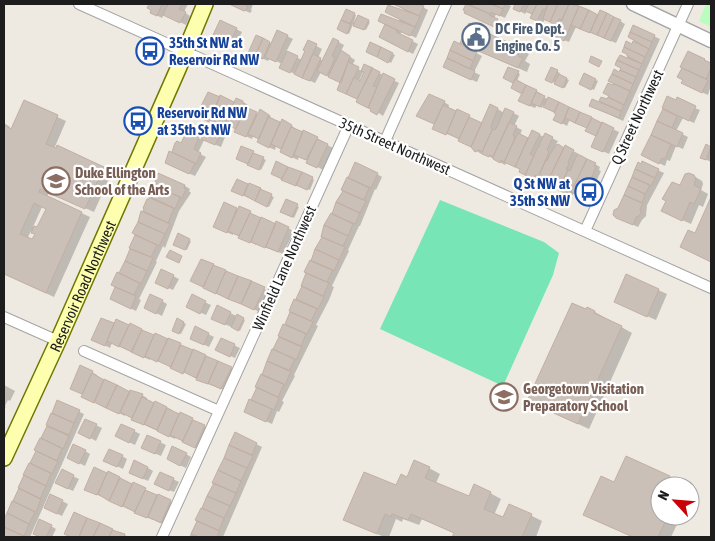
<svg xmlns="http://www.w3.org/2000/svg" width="715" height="541" font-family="'Asap Condensed',sans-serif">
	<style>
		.park { fill: #b9febc }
		.pitch { fill: #78e5b7 }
		.shadow { fill: #0003; fill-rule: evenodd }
		.building { fill: #cbc0b7; stroke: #c2afa2; fill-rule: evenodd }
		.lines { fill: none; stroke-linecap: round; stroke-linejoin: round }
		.minor-casing { stroke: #a4a4a4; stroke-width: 12 }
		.tertiary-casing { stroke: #a4a4a4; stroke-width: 15 }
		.secondary-casing { stroke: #6e7700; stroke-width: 18 }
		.minor { stroke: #fff; stroke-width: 10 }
		.tertiary { stroke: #fff; stroke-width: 12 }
		.secondary { stroke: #fdffaf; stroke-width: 15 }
		.labels { text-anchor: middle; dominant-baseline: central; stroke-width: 4.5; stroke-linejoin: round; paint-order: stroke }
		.service-label { font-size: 15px; font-weight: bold; fill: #4e5e75; stroke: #fff; text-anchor: start }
		.transit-label { font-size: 15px; font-weight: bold; fill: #164399; stroke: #fff; text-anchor: start }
		.street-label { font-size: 15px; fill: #1d1d1d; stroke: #fff }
		.education-label { font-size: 15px; font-weight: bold; fill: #785e54; stroke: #fff; text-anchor: start }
	</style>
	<rect width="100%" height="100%" fill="#efeae1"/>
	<path class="park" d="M706 4H711V27L699 21Z"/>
	<path class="pitch" d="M440 200 544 242 559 253 553 275 503 386 380 329Z"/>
	<path class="shadow" d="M150 4H188L184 12 190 16 186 25 164 14 162 18 156 15 148 7Z
		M231 4H253L251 10 252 11 250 13Z
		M395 4H422L421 6 428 10 416 38 402 31 400 35 418 44 413 54 385 40 398 23 404 9Z
		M470 4H506L511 6 505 18 496 14 494 19 503 23 500 29 471 15 468 7Z
		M516 4H575V5L599 16 620 21 625 24 616 43 576 27 569 42 561 39 560 27 545 19 543 23 537 21 533 14 527 11 525 14 514 8Z
		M346 11 356 15 354 23H356L359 16 370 22 366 30 353 24 349 34 338 28Z
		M470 24 529 54 525 61 530 64 527 72 469 47Z
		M634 27 660 39 623 121 596 108 602 98 608 101 635 40Z
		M236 29 242 32 235 47 221 41Z
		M287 36 293 39 286 52 302 60 309 42 322 49 318 58 323 61 333 39 344 45 341 51 355 60 352 66 362 71 365 66 399 83 383 116 359 99 344 93 342 83 321 72 315 83 286 70 282 64 270 58 268 61 255 55 257 37 272 44ZM363 72 365 73 361 82 359 81Z
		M455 43 482 56 474 72 480 75 477 82 449 70Z
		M371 44 395 55 391 63 367 51Z
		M689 52 705 60 711 65V85L708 95 688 86 684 80 679 77Z
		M509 68 520 74 517 81 542 94 541 96 619 132 609 154 598 149V135L588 128 570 119 567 126 560 122 556 112 543 105 542 108 537 105 535 108 525 104 524 93 515 82 505 78Z
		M552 69 560 73 559 75 569 80 565 88 547 79Z
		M585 75 598 81 594 90 581 83Z
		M208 93 235 103 243 102 248 105 247 107 251 109 250 111 258 114 260 110 271 116 270 117 274 119 273 121 280 124 288 123 303 134 305 131 322 141V142L333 148 323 170 299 156 298 160 287 155 283 149 276 146 275 150 264 145 260 139 253 136 252 139 241 134 237 129 230 126 229 128 203 118Z
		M668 98 700 110 694 123 683 118 676 131 688 137 683 149 676 146 670 161 667 160 665 166 643 155Z
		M25 102 66 121 54 149 56 150 58 147 112 172 94 212 49 192 47 197 90 217 54 297 4 274V123L10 127 9 129 12 131ZM42 207 47 209 38 229 33 227ZM31 231 36 234 33 241 28 237Z
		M444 102 449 105 448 109 482 125 498 109 504 113 506 109 519 116 514 126 522 130 520 135 529 140 540 135 544 137 545 135 558 141 555 146 573 151 579 154 577 156H580L600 167 599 170 601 171 596 182 597 185 591 196V201L588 202 574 193 572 196 565 193 562 187 552 182 551 186 526 174 521 169 507 162 505 165 483 153 481 154 460 139 439 131 436 124 423 119Z
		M207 129 225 137 221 147 204 140 198 153 206 157 195 176 172 166 176 144 182 145 187 132 202 140Z
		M707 146 711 148V162L701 157Z
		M242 148 266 160 261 170 237 158Z
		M643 163 664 173 647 205 646 216 642 220 638 227 622 220 618 209Z
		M377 174 382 177 376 190 375 189 360 226H359L348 250 349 251 332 286 334 287 329 300 316 325 318 326 294 375 295 376 282 401 284 402 279 412 277 411 272 424 250 414 252 401 345 190 348 179Z
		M159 175 185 186 190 189 189 191 191 193 179 211 165 248 163 246 156 261 157 262 139 299 141 300 136 311 111 299 117 287 119 275 132 248H131L143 214 154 192Z
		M694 176 702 181 703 184 701 190 708 194 703 207 699 205 691 224 671 215 680 187Z
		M312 178 314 180 310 190 288 182Z
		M237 180 274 197 269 207 233 191Z
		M711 200V262L682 247 695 235Z
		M287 201 299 207 294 218 282 212Z
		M224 204 276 225 277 223 294 231 283 254 256 244V245L234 233 233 235 219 229Z
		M178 235 191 241 187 250 174 244Z
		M201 260 269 291 260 312 210 291 197 284Z
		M173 276 179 279 173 290 162 285Z
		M627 276 667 294 656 320 624 306Z
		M192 296 211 305 206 315 192 309Z
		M162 301 167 304 162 316 150 310Z
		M588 308 632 333 589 429 539 406Z
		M230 313 245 320 240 331 218 321Z
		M102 319 115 325 117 321 130 327V325L155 337 156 335 168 339 231 368 236 371 227 391 202 382 190 375 151 358 150 360 112 343 110 348 98 342Z
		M178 320 186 324 181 334 173 330Z
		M196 328 214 337 209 347 197 341Z
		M221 339 240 348 235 358 222 352Z
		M92 372 97 375V377L129 393 142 395 147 398V400L166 407 172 410V412L180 415V414L210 429 200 450 176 437 175 439 138 422 125 414V416L88 399 83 394 76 391Z
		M4 385 15 391 10 401 8 400 5 406 7 408 5 407 4 409Z
		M58 402 84 414 30 537H4V523Z
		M85 420 102 428 96 441 85 435Z
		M134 431 140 434 135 445 122 439Z
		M236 434 262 447 223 537H189L198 521Z
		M147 436 166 445 161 456 147 450Z
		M85 451 90 454 85 466 73 460Z
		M186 454 191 457 186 468 173 462Z
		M122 456 127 459 123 469 110 463Z
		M627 458 680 483 679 486H660V516H681L671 537H633L596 520Z
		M148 468 153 471 148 481 135 475Z
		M429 468 440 474 436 483 470 497 490 493 501 499 494 515 504 519 510 505 542 521 536 537H453L455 533 422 519 419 525 403 519 402 522 396 519 389 537H384L345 520 397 487 407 479Z
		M95 469 176 504 166 525 153 519V520L91 492Z
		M62 471 79 479 73 491 62 486Z
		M160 473 179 482 174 492 161 487Z
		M62 501 68 504 62 516 51 511Z
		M51 526 56 529 52 537H42L34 533Z
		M112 531 130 537H72L66 534Z"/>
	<path class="building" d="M149 4H162L157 16 150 13 151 10 147 8Z
		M168 4H182L179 9 186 12 180 23 163 15Z
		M229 4H247L246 6 248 7 246 10 244 11Z
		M393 4H418L424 6 419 16Z
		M466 4 490 14 489 15 498 19 494 27 464 13 465 11 463 10Z
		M468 4H491L503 9 500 16 491 12 490 14Z
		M491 4H505L503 9Z
		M515 4H524L520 12 513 9Z
		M529 4H537L532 14 525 11Z
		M537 4H548L545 10 543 9 537 21 530 18Z
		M548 4H558L550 22 543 19Z
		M558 4H569L562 20 559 19 556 26 550 22Z
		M569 4 579 6 564 41 554 36Z
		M388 5 420 16 415 27 385 12Z
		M579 6 589 10 580 29 571 25Z
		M346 9 355 13 350 24 341 20Z
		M589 10 598 15 590 33 580 29Z
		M600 10 607 13 597 35 590 32Z
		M607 13 614 17 604 38 597 35Z
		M381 14 415 27 410 36 378 21Z
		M358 15 369 20 364 30 353 26Z
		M614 17 621 20 611 41 604 38Z
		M220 20 237 28 229 45 214 38 213 35Z
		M341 20 351 24 347 34 337 29Z
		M469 23 472 24V26L521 48 518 56 523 58 518 68 460 43Z
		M385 24 397 30 396 32 413 40 408 52 379 37Z
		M633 25 655 35 652 42 630 32Z
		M277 30 288 35 276 62 265 57Z
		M630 32 652 42 649 49 628 37Z
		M256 35 263 38 255 56 248 53Z
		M263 38 270 42 263 59 255 56Z
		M333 38 339 41 332 56 335 58 327 76 317 71Z
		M308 40 317 44 302 78 294 74 305 51 303 50Z
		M454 41 477 52 473 61 450 50Z
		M626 41 632 44 633 41 649 49 645 57 624 47Z
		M370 42 381 47 377 57 366 52Z
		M381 47 393 53 388 63 377 57Z
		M624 47 645 57 642 64 627 56V54L622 52Z
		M341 50 350 56 341 83 328 77Z
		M450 50 473 61 470 69 447 58Z
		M287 51 298 56 290 73 279 68Z
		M688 51 705 59 704 60 711 63V68L706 79 680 67Z
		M313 54 321 58 310 81 302 78Z
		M620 55 642 64 639 70 617 60Z
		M591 56 602 61 599 67 589 62Z
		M447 58 475 71 471 80 443 67Z
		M617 60 639 70 636 77 620 70 621 68 615 65Z
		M348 62 359 67 346 94 337 90Z
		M364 64 373 68 357 99 346 94 354 77 360 81 364 72 361 71Z
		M508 67 519 71 513 83 503 78Z
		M551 67 558 70 552 83 545 80Z
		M372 68 380 72 373 86 377 87 368 108 356 102Z
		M682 68 708 80 702 93 681 83 683 80 677 77Z
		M614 69 619 72 620 70 636 77 633 84 612 74Z
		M383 73 395 79 377 115 370 111 371 109 368 108Z
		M584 73 596 79 591 90 579 84Z
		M559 74 567 78 563 88 554 84Z
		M612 74 633 84 630 91 608 81Z
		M515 79 526 85 522 94 511 88Z
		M608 83 613 85 614 84 630 91 624 105 608 97 609 96 603 93Z
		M526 85 537 90 530 106 518 101Z
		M208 92 220 97 209 122 196 116Z
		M536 92 545 96 540 107 531 103Z
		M429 94 445 101 434 124 416 116Z
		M220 95 234 102 224 126 210 120Z
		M667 96 676 100 677 97 696 106 689 121 662 108Z
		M548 97 559 102 554 112 543 107Z
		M601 97 607 99 608 97 624 105 621 111 599 101Z
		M236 98 243 101V103L247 105 236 129 225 124Z
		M592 99 621 111 619 118 589 106Z
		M24 100 58 115 46 144 56 148 57 145 104 167 85 209 40 189 39 192 82 212 46 293 4 274V125L11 129ZM34 203 46 209 37 227 34 226 31 233 35 234 32 239 20 234Z
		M559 102 569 107 562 124 553 120 556 114 554 113Z
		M490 104 498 108 491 126 492 130 482 152 479 150 475 152 471 147Z
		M443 105 456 111 446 135 432 129Z
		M245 107 257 112 246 137 234 132Z
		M569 107 580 112 575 123 565 118Z
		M505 108 514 112 493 157 490 155 489 157 482 154V152L492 130 496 129Z
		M260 109 269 115 259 139 248 134Z
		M457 109 470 115 459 139 447 133Z
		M663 109 677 116 672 128 657 121Z
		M580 112 592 117 587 128 575 123Z
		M268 117 280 122 269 148 257 142Z
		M469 117 482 123 471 147 458 141Z
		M592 118 602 123 596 136 585 131Z
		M282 119 292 125 281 149 271 144Z
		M657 121 683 133 677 147 651 135Z
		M509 122 517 126 513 135 515 138 504 162 501 160 500 163 493 159V157Z
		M602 122 614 128 603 152 591 147Z
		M206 127 221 133 215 145 201 139Z
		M291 127 303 132 292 158 280 152Z
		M303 130 318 137 306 160 294 155Z
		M532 130 540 134 530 154 534 156 525 175 519 172 520 169 515 167Z
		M187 131 199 137 194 149 201 153 196 164 172 152 175 143 177 141 181 143Z
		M518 133 528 138 515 167 504 162Z
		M545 133 553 137 547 150 549 152 538 177 535 175 534 179 525 175 538 147 540 146 539 145Z
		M651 135 671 144 665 159 662 158 659 164 641 155Z
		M317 139 328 144 317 168 306 163Z
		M558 144 564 148 548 181H547L545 184 537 180 546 160 547 161 549 156 556 145Z
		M706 144 711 147 706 160 700 158Z
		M565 145 574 150 568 162 569 164 566 169 568 170 560 187 548 181Z
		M241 146 254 151 248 164 236 159Z
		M169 151 195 163 190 173 189 174 165 163Z
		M253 153 264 157 259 170 247 165Z
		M577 155H580L587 159 571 192 568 191 567 194 558 190 568 170 570 171Z
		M587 159 596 163 594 166 596 167 591 179 593 181 586 192 587 196 585 199 582 200 578 195 571 192Z
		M276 161 288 167 282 179 271 174Z
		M642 161 659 169 655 178 635 169 638 162 641 164Z
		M355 162 378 173 371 188 348 178Z
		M288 167 302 172 296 186 281 180Z
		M635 169 655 178 651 186 632 177Z
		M302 172 313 177 307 190 296 185Z
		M158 173 185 185 184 188 186 189 182 198 155 186 157 182 155 181Z
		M689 173 694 175 696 179 694 185 701 189 694 204 690 202 682 221 661 211 666 201 662 199 672 182 680 185 685 174Z
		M347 177 369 188 364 200 341 190Z
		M632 177 650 185 645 194 628 186Z
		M237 179 248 184 243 196 231 191Z
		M249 183 261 188 255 201 244 195Z
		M155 186 180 197 175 209 148 197 152 189 153 190Z
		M628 186 645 194 642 203 624 195Z
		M260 189 272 194 267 207 255 201Z
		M343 191 366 201 360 213 336 202Z
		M624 195 643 203 640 209 641 213 639 216 636 217 633 225 616 218 613 215 614 210 618 208Z
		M150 197 174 208 168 223 143 211 144 209 143 208 147 199H149Z
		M711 197V262L680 247 688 230 695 233Z
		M286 199 298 204 292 217 280 212Z
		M224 202 237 208 227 233 213 227Z
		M336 202 360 213 355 224 332 214Z
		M239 206 251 211 239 236 228 231Z
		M141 211 170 224 165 234 138 222Z
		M250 213 261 218 250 243 238 238Z
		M331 213 353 224 348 236 324 225Z
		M261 217 276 224 265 248 251 242Z
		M276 221 289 227 278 252 266 247Z
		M138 222 165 234 159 246 132 233Z
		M324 225 348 236 343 246 321 237Z
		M178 233 190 239 185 250 173 245Z
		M135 235 157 245 151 257 129 248Z
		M322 237 345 247 339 260 315 249Z
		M130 249 153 258 147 271 125 261Z
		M315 249 339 260 334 271 311 261Z
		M170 250 182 256 179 263 166 257Z
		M201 259 214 264 203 287 190 281Z
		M310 260 333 270 327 282 304 272Z
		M125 261 147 271 141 284 119 273Z
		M213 265 226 270 216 294 203 288Z
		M161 269 174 275 168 289 155 283Z
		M226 271 238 276 228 299 216 293Z
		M117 272 140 283 134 295 111 285Z
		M306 273 329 283 323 296 301 286Z
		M626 274 659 289 647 317 614 302Z
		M238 276 252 281 241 304 228 299Z
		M251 281 265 287 254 310 241 304Z
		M302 286 324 297 318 309 296 299Z
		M115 287 136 296 131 309 110 299Z
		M150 294 163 300 156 314 144 308Z
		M192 294 206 301 200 314 186 307Z
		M294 299 317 309 311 321 289 311Z
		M572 303 586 309 587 307 595 311 594 313 622 326 578 424 527 401Z
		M217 305 231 312 225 325 211 319Z
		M290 312 313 322 307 334 285 324Z
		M237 314 244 318 238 331 231 327Z
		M101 318 114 323 105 346 91 340Z
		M177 318 184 322 179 334 172 331Z
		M116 319 129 325 119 347 107 341Z
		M130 323 142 329 132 352 119 346Z
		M283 324 306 334 301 346 278 336Z
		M195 326 209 333 204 345 190 339Z
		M142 330 154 335 144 358 131 352Z
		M155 333 168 339 157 362 145 356Z
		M279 337 302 347 296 360 273 349Z
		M168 338 181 343 171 367 158 361Z
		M221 338 235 344 230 357 215 350Z
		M181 345 193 350 183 374 170 368Z
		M193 349 206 355 196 378 184 372Z
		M272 349 295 359 289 371 267 361Z
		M206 356 218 361 208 384 196 380Z
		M218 361 232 367 221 389 208 383Z
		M267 361 291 371 285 385 262 375Z
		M80 365 93 371 82 394 70 389Z
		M92 373 104 380 94 403 81 397Z
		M261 374 284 384 278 397 255 387Z
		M104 379 117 385 106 408 94 402Z
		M117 385 130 392 119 414 106 408Z
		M257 387 279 398 274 410 251 400Z
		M130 390 143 394 132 418 120 412Z
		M142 397 154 403 144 425 131 420Z
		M249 399 272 409 266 422 244 412Z
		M57 400 80 410 74 423 52 413Z
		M155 401 167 407 157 430 144 424Z
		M167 408 179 414 169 437 157 431Z
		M180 412 193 418 183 441 170 435Z
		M51 413 74 423 69 435 46 425Z
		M85 419 97 424 90 439 78 433Z
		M193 420 205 425 195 448 182 442Z
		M121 424 135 430 129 443 115 436Z
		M47 426 69 436 63 449 41 438Z
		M235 432 257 443 252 455 229 445Z
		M147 435 161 441 155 454 141 448Z
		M40 438 62 448 57 461 34 450Z
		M73 444 86 450 79 464 67 458Z
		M229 445 253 456 247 468 224 458Z
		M172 446 187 453 180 466 167 459Z
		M109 449 123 455 117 467 103 461Z
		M36 451 58 461 52 474 30 463Z
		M626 456 670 476 666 486H660L659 502 660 503V516H668L658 537H633L583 515 601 476 614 482Z
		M224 458 247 468 241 481 218 470Z
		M134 460 148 467 143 479 129 473Z
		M414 460 430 467 425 478 469 496 474 484 491 492 484 509 503 517 509 504 532 514 522 537H452L454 533 411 514 408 520 392 514 391 517 385 514 377 534 343 520 364 472 396 485 401 474 407 477Z
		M29 463 51 473 46 486 23 475Z
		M94 467 107 473 97 495 84 490Z
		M62 469 74 475 68 489 55 483Z
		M218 470 241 481 236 493 212 483Z
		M108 471 120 477 109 501 98 494Z
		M160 472 174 478 169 491 154 484Z
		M24 475 46 486 40 499 18 488Z
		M120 478 132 484 122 507 109 501Z
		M133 482 146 488 135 512 123 506Z
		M214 483 236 493 230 506 207 496Z
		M19 488 41 499 36 512 13 501Z
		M145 490 157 495 147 518 134 513Z
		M50 494 63 500 57 514 44 508Z
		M158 494 171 500 161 523 148 517Z
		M207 496 230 506 224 518 202 508Z
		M12 501 35 512 29 524 7 513Z
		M201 508 224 518 219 531 195 520Z
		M74 512 87 518 79 537H71L64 534Z
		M7 513 29 524 24 536 4 527V519Z
		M87 518 100 523 93 537H79Z
		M39 519 52 525 46 537H41L33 534Z
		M197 521 220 531 217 537H199L191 534Z
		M100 523 113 529 109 537H93Z
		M4 527 24 536 23 537H4Z
		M112 530 125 534 124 537H109Z"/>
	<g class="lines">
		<g class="minor-casing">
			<path id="minor" d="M79 4 711 288
				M385 141 446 4
				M585 231 688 4
				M4 317 58 341
				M84 351 219 411
				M162 537 349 125"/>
		</g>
		<g class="tertiary-casing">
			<path id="tertiary" d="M633 4 711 41"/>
		</g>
		<g class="secondary-casing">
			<g id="secondary">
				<path id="s1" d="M4 458 58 341 178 69 205 4"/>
			</g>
		</g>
		<use href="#minor" class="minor"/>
		<use href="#tertiary" class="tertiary"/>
		<use href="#secondary" class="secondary"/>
	</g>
	<defs>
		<g id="civic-ring" transform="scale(1.4375)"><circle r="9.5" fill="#fff" stroke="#5c6f8a" stroke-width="1.5"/><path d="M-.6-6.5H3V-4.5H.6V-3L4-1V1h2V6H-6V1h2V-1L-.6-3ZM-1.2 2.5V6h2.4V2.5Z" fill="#5c6f8a"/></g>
		<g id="bus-ring" transform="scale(1.4375)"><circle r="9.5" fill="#fff" stroke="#1a4fb4" stroke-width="1.5"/><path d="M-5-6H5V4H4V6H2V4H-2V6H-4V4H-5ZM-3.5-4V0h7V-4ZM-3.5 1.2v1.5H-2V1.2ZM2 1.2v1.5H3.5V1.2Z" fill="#1a4fb4"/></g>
		<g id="school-ring" transform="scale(1.4375)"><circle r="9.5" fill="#fff" stroke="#8d6e63" stroke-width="1.5"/><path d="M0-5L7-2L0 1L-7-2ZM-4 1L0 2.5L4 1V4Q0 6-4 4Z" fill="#8d6e63"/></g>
	</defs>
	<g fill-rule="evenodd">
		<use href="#civic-ring" x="476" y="37"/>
		<use href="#bus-ring" x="150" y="51"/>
		<use href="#bus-ring" x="138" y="121"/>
		<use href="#school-ring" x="56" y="181"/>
		<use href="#bus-ring" x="589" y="192"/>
		<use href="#school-ring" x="504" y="397"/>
	</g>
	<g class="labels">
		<g class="service-label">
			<text x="495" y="28">DC Fire Dept.<tspan x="495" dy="17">Engine Co. 5</tspan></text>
		</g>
		<g class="transit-label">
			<text x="169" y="42">35th St NW at<tspan x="169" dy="17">Reservoir Rd NW</tspan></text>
			<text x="157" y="112">Reservoir Rd NW<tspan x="157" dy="17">at 35th St NW</tspan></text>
			<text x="570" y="183" text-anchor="end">Q St NW at<tspan x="570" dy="17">35th St NW</tspan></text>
		</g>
		<g class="street-label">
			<text transform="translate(637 117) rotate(-65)">Q Street Northwest</text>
			<text transform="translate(395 146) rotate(24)">35th Street Northwest</text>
			<text transform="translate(284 268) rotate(-66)">Winfield Lane Northwest</text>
			<text stroke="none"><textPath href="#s1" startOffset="189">Reservoir Road Northwest</textPath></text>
		</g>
		<g class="education-label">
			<text x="75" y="172">Duke Ellington<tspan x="75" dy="17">School of the Arts</tspan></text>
			<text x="523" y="388">Georgetown Visitation<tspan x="523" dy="17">Preparatory School</tspan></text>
		</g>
	</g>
	<rect width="715" height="541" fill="none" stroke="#1d1d1d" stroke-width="10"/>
	<g transform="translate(675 501) rotate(296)"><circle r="24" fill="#ffffff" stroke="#a5a5a5"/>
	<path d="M0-4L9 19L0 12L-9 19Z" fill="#c90007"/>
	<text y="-8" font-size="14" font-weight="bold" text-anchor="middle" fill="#1d1d1d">N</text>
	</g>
</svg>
